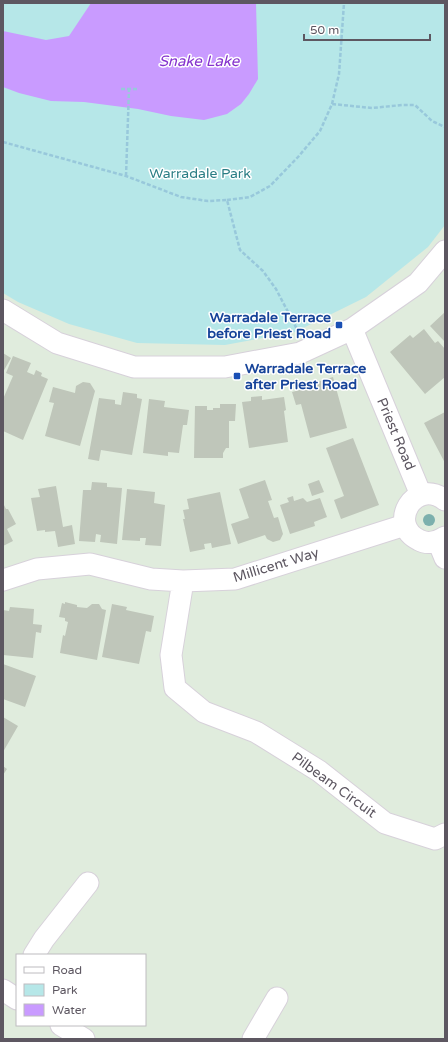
<svg xmlns="http://www.w3.org/2000/svg" width="448" height="1042" font-family="'Varela Round',sans-serif">
	<style>
		.green { fill: #b6e7e8 }
		.water { fill: #c99bff }
		.building { fill: #bfc6ba }
		.lines { fill: none; stroke-linecap: round; stroke-linejoin: round }
		.minor-casing { stroke: #d7d1da; stroke-width: 23 }
		.path { stroke: #98c8db; stroke-width: 2.5; stroke-dasharray: 4 2; stroke-linecap: butt }
		.minor { stroke: #fff; stroke-width: 21 }
		.tree { fill: #7cb0ad }
		.transit-dot { fill: #1a4fb4; stroke: #fff; stroke-width: 1.5 }
		.labels { text-anchor: middle; dominant-baseline: central; stroke-width: 3; stroke-linejoin: round; paint-order: stroke }
		.park-label { font-size: 14px; fill: #2b7e85; stroke: #fff }
		.transit-label { font-size: 14px; font-weight: bold; fill: #164399; stroke: #fff; text-anchor: end }
		.street-label { font-size: 14px; fill: #5d5761; stroke: #fff }
		.water-label { font-size: 15px; font-style: italic; fill: #8532ce; stroke: #fff }
	</style>
	<rect width="100%" height="100%" fill="#e0ecdd"/>
	<path class="green" d="M3 3H445V225L428 247 366 297 295 332 225 345 137 343 69 324 18 302 3 293Z"/>
	<path class="water" d="M91 3H256L258 79 249 94 241 104 227 114 204 120 171 116 138 109 84 102 51 101 19 93 3 87V31L46 40 69 36Z"/>
	<path class="building" d="M445 312V342L430 326Z
		M424 329 435 343 438 341 445 349V377L425 394 390 352 410 335 413 338Z
		M3 353 11 358 3 372Z
		M13 356 31 363 27 372 34 375 36 370 42 373 41 376 48 379 23 440 3 431V399L13 376 6 373Z
		M333 377 347 428 310 438 301 404 296 405 292 392 315 386 314 383Z
		M83 382 90 383 95 391 80 446 45 436 54 403 49 402 53 387 75 393 76 386Z
		M123 392 137 394V398L142 399 132 455 101 450 99 461 88 459 99 398 115 400V404L121 405Z
		M262 396V400L284 397 286 410 284 411 288 442 249 448 242 402 251 401V397Z
		M149 399 165 401 164 407 189 410 187 425H183L179 453 168 452V456L143 453Z
		M220 404H236L235 421H229V448H226L223 453V458H194L195 406H207V410H213V408H220Z
		M445 412V463L424 423Z
		M353 438 379 505 341 519 334 500 344 496 326 448Z
		M265 480 272 500 268 501 274 518 278 517 283 534 280 540 273 542 267 539 265 535 238 544 231 524 249 518 239 489Z
		M319 480 324 492 312 496 308 484Z
		M92 482 107 483V487L122 488 117 544 100 542 101 535 96 534 95 542 79 541 83 490H91Z
		M56 486 63 527 72 525 75 544 58 547 55 531 45 532V530L37 531 31 498 40 497 38 489Z
		M127 489 155 492 154 503 165 505 161 546 145 545 146 538H140V541L122 540Z
		M220 492 231 544 212 548 211 543 204 544 205 549 190 552 183 519H185L183 510 189 509 187 499Z
		M293 496 294 501 303 498 307 502 320 498 327 517 314 522 315 526 290 534 280 505 289 502 287 498Z
		M3 503 6 509H8L16 524 7 529 13 541 3 546Z
		M65 602 77 605V607L87 608 92 604H99L102 609 106 610 97 660 60 653 63 635 65 636 68 622 65 621V618L59 617 62 603 65 604Z
		M112 604 127 607 126 610 154 616 151 632 146 631 139 664 102 657Z
		M10 607 34 609 33 624 42 625 41 633 36 632 33 658 3 655V610L9 611Z
		M3 664 36 676 25 707 3 699Z
		M3 717 18 726 3 752Z
		M3 766 7 769 3 775Z"/>
	<g class="lines">
		<g class="minor-casing">
			<path id="minor" d="M3 310 57 343 134 367H225L300 353 352 329 418 283 445 251
				M352 329 421 495
				M445 500C414 477 387 525 419 540 428 545 437 542 445 537
				M438 541 445 558
				M3 580 37 569 90 564 151 579 183 581 235 579 405 525
				M183 581 171 655 175 688 204 712 256 732 319 771 385 823 435 839 445 834
				M34 955 44 939 88 883
				M3 990 17 999
				M61 1025 84 1039
				M253 1039 277 998"/>
		</g>
		<path class="path" d="M121 89H138
			M332 104 339 74 344 3
			M3 142 126 176 181 197 208 201 227 200 240 250 263 271 276 289 299 333
			M126 176 129 89
			M227 200 250 197 270 186 298 157 320 131 332 104 372 108 402 105H415L432 121 445 127"/>
		<use href="#minor" class="minor"/>
	</g>
	<circle class="tree" cx="429" cy="520" r="6"/>
	<g class="transit-dot">
		<rect x="335" y="321" width="8" height="8" rx="2"/>
		<rect x="233" y="372" width="8" height="8" rx="2"/>
	</g>
	<g class="labels">
		<g class="park-label">
			<text x="200" y="173">Warradale Park</text>
		</g>
		<g class="transit-label">
			<text x="331" y="317">Warradale Terrace<tspan x="331" dy="16">before Priest Road</tspan></text>
			<text x="245" y="368" text-anchor="start">Warradale Terrace<tspan x="245" dy="16">after Priest Road</tspan></text>
		</g>
		<g class="street-label">
			<text transform="translate(396 434) rotate(67)">Priest Road</text>
			<text transform="translate(276 565) rotate(-17)">Millicent Way</text>
			<text transform="translate(334 785) rotate(36)">Pilbeam Circuit</text>
		</g>
		<g class="water-label">
			<text x="199" y="61">Snake Lake</text>
		</g>
	</g>
	<rect width="448" height="1042" fill="none" stroke="#5d5761" stroke-width="8"/>
	<rect x="16" y="954" width="130" height="72" fill="#ffffff" stroke="#bebcc0"/>
	<rect x="24" y="967" width="20" height="6" fill="#ffffff" stroke="#bebcc0"/>
	<text x="52" y="974" font-size="12" fill="#5d5761">Road</text>
	<rect x="24" y="984" width="20" height="12" fill="#b6e7e8" stroke="#bebcc0"/>
	<text x="52" y="994" font-size="12" fill="#5d5761">Park</text>
	<rect x="24" y="1004" width="20" height="12" fill="#c99bff" stroke="#bebcc0"/>
	<text x="52" y="1014" font-size="12" fill="#5d5761">Water</text>
	<path d="M304 34v6h126v-6" fill="none" stroke="#5d5761" stroke-width="2"/>
	<text x="310" y="34" font-size="12" fill="#5d5761" stroke="#ffffff" stroke-width="3" paint-order="stroke">50 m</text>
</svg>
